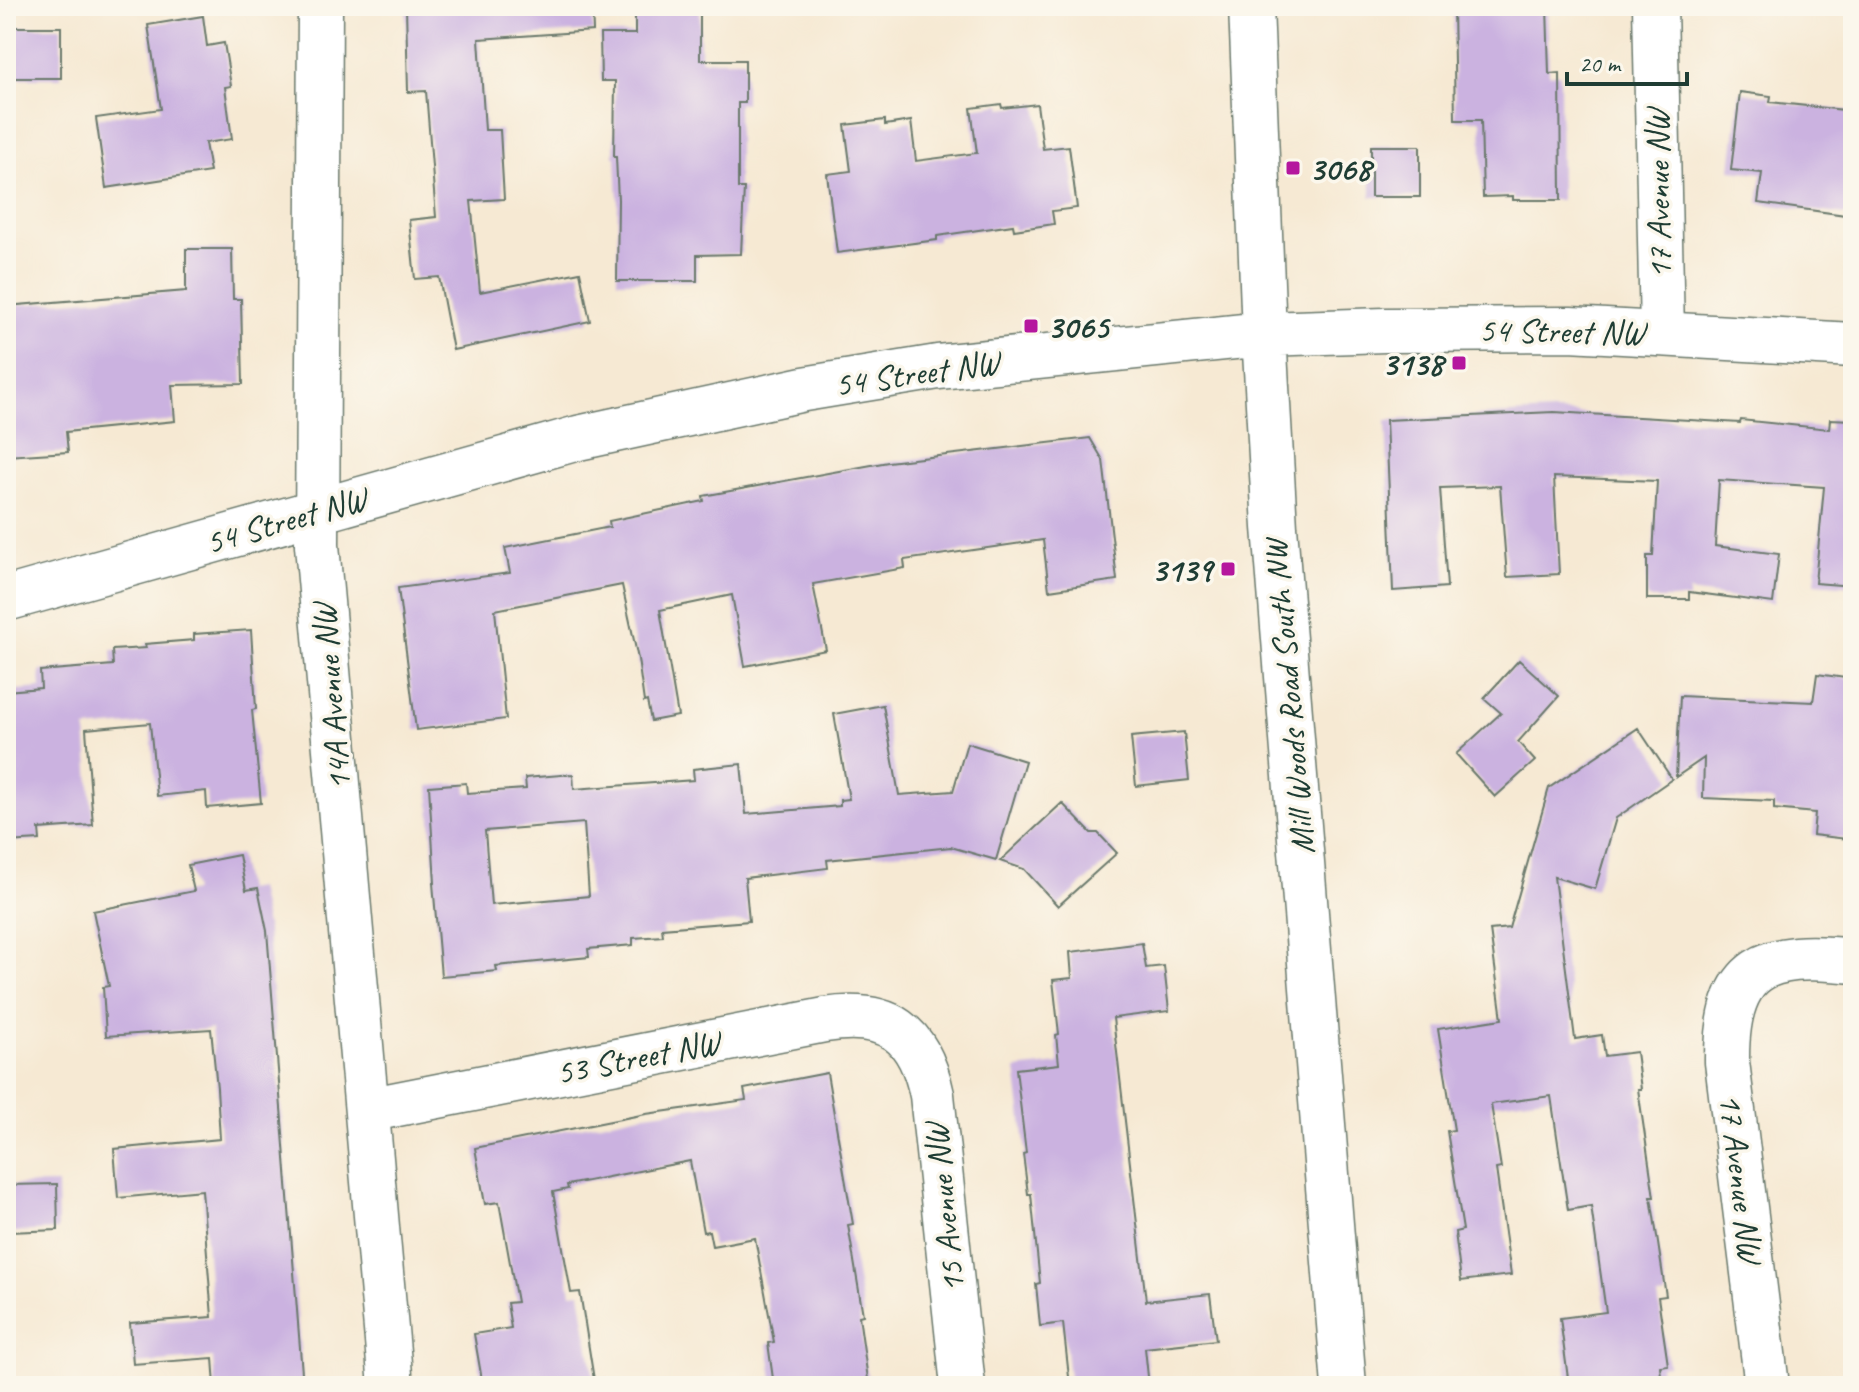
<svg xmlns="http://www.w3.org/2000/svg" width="1859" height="1392" font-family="Caveat,sans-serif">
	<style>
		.building { fill: #cbb2e0; fill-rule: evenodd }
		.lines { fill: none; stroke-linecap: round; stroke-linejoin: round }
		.minor-casing { stroke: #6a796c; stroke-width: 47 }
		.tertiary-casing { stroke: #6a796c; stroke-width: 47 }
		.minor { stroke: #fff; stroke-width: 44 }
		.tertiary { stroke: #fff; stroke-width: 44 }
		.poi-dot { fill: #b5179e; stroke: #fbf7ec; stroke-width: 3 }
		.labels { text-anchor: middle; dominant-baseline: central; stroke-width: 7; stroke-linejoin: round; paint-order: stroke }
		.poi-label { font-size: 34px; font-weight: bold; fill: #1f3d34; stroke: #fbf7ec; text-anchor: start }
		.street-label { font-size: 34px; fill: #1f3d34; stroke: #fbf7ec }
	</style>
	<rect width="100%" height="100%" fill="#fbf7ec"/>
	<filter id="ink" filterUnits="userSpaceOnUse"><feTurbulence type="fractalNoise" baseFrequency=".0125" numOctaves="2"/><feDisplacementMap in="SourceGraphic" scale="16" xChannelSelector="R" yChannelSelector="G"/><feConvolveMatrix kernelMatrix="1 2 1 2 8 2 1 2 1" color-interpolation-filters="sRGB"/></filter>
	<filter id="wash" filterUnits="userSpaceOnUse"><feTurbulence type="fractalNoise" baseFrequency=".006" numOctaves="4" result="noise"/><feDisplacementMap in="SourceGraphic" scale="32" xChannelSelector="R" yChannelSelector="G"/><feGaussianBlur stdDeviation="1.8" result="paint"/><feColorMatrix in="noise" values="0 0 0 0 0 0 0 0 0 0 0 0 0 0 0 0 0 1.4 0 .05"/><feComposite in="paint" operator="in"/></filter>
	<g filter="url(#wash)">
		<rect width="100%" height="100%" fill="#f6e9d3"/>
		<g id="blocks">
			<path class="building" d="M406 6H592L593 31 479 39 485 130H500L504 199 471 201 480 292 580 272 590 321 453 350 439 277 415 279 409 220 436 217 426 91 408 92Z
				M635 6H700V60H745V103H738V188H744L741 254 697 255V281H617L618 200 616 157H614L615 81H601L600 34H635Z
				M1453 6H1547L1549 74 1560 73 1561 200H1513V196L1483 197 1481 120H1455Z
				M203 16 207 46 224 43 231 86 225 87 232 139 205 143 210 172 106 188 96 118 161 109 148 25Z
				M11 27H61V78H11Z
				M1740 92 1771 96 1770 102 1853 111V216L1758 203 1762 173 1731 170Z
				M1001 104 1002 108 1037 104 1043 149 1069 146 1077 208 1052 211 1054 224 1014 230 1013 225 937 236V240L837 253 827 174 851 171 845 125 885 120V125L911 121 916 161 977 153 971 108Z
				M1371 146H1420V197H1371Z
				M186 249H232L233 299H241L243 384 172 385 175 421 66 432 68 452 6 456V306L186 291Z
				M1554 412 1740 423 1741 420 1829 429 1830 419 1853 420V586L1815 583 1824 487 1719 480 1715 546 1779 554 1773 603 1689 592V599H1647V556H1653L1657 481 1554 477 1559 574 1507 577 1500 486 1440 488 1447 587 1393 591 1386 420Z
				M1090 438 1103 460 1117 580 1049 590 1043 540 904 560 905 568 813 584 826 650 745 666 732 595 660 610 678 716 651 721 647 701 644 702 638 659 622 585 495 610 506 719 416 730 398 588 510 573 505 548 610 527 609 521 704 501 703 496 888 462Z
				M251 630 256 709 252 710 261 803 207 808 206 791 157 796 150 723 86 729 93 825 39 829 40 840 6 842V691L41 688 40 671 113 665 112 650 146 648 145 644 194 640V634Z
				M1519 660 1559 696 1518 742 1535 761 1495 797 1456 754 1501 713 1484 698Z
				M1817 674 1853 679V785L1847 839 1813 835 1815 813 1774 809V801L1703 798 1704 758 1676 777 1680 696 1813 702Z
				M883 705 899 795 953 791 967 743 1025 761 996 860 951 847 827 860 828 868 745 878 749 921 662 928 663 936 633 938V945L588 949 589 957 496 966 497 971 441 976 433 883H435L429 786 466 783 467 793 526 789 525 778 573 774 574 789 694 780 693 769 741 764 746 814 840 806V800L849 799 834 714ZM584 823 589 896 491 905 485 831Z
				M1638 728 1672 779 1616 818 1595 889 1554 877 1575 1039 1602 1035 1605 1056 1636 1052 1641 1089H1638L1654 1197H1651L1666 1296 1658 1297 1668 1365 1660 1366 1662 1386H1569L1560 1318 1606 1312 1591 1206 1568 1210 1551 1096 1491 1104 1501 1168 1496 1169 1511 1275 1461 1281 1455 1232 1463 1230 1447 1131 1454 1130 1438 1029 1502 1019 1490 930 1509 928 1549 788Z
				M1184 732 1189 780 1136 786 1131 737Z
				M1062 803 1091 833H1098L1117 853 1058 906 1024 869 1000 861Z
				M239 855 246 890 258 888 267 931 303 1386H215L213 1358 133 1364 130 1323 212 1317 202 1190 118 1198 114 1149 220 1139 217 1088 211 1029 106 1036 103 987 109 986 93 911 194 891 188 865Z
				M1142 943 1146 968 1164 966 1169 1011 1113 1018 1146 1301 1210 1294 1216 1340 1145 1348 1149 1386H1070L1063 1323 1040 1326 1036 1284 1040 1283 1031 1194H1028L1023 1154 1026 1153 1016 1069 1059 1064 1056 1035 1059 1034 1053 980 1072 978 1070 952Z
				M827 1073 853 1224 848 1225 863 1315 859 1316 869 1386H774L768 1343 774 1342 755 1238 712 1246 709 1231 703 1232 690 1161 567 1185 568 1189 553 1192 571 1293 580 1292 595 1386H483L474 1334 511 1328 507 1303 517 1302 499 1202 485 1204 475 1148 646 1114 746 1100 744 1089Z
				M57 1184 58 1230 9 1232 7 1185Z"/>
		</g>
	</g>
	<g filter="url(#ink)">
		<use href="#blocks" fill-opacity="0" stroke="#6a796c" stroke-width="2"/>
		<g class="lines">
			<g class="minor-casing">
				<path id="minor" d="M320 6 317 545 391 1386
					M1655 6 1662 333
					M367 1110 825 1020C888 1010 919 1032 932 1095L963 1386
					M1767 1386 1727 1062C1726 965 1765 951 1853 961"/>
			</g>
			<g class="tertiary-casing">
				<path id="tertiary" d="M1251 6 1264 334 1275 527 1344 1386
					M6 599 578 438 804 389 938 367 1264 334 1385 330 1570 329 1853 345"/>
			</g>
			<use href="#minor" class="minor"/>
			<use href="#tertiary" class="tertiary"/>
		</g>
	</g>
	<g class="poi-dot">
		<rect x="1285" y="160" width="16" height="16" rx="4"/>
		<rect x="1023" y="318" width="16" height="16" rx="4"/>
		<rect x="1451" y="355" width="16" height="16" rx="4"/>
		<rect x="1220" y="561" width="16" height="16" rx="4"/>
	</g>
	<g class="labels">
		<g class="poi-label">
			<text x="1309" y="168">3068</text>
			<text x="1047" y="326">3065</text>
			<text x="1443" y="363" text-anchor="end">3138</text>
			<text x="1212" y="569" text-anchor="end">3139</text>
		</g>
		<g class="street-label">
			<text transform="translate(1658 194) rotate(-91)">17 Avenue NW</text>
			<text transform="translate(1562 331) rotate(1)">54 Street NW</text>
			<text transform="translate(917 373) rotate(-8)">54 Street NW</text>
			<text transform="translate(286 520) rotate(-16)">54 Street NW</text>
			<text transform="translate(331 697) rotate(-95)">14A Avenue NW</text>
			<text transform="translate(1289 697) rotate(-95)">Mill Woods Road South NW</text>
			<text transform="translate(638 1057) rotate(-11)">53 Street NW</text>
			<text transform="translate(1741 1178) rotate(83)">17 Avenue NW</text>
			<text transform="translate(944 1208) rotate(-96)">15 Avenue NW</text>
		</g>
	</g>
	<rect width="1859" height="1392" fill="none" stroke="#fbf7ec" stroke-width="32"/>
	<path d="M1567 72v12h120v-12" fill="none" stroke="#1f3d34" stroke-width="4"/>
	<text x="1579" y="72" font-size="24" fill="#1f3d34" stroke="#fbf7ec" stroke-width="6" paint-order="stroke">20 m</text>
</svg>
